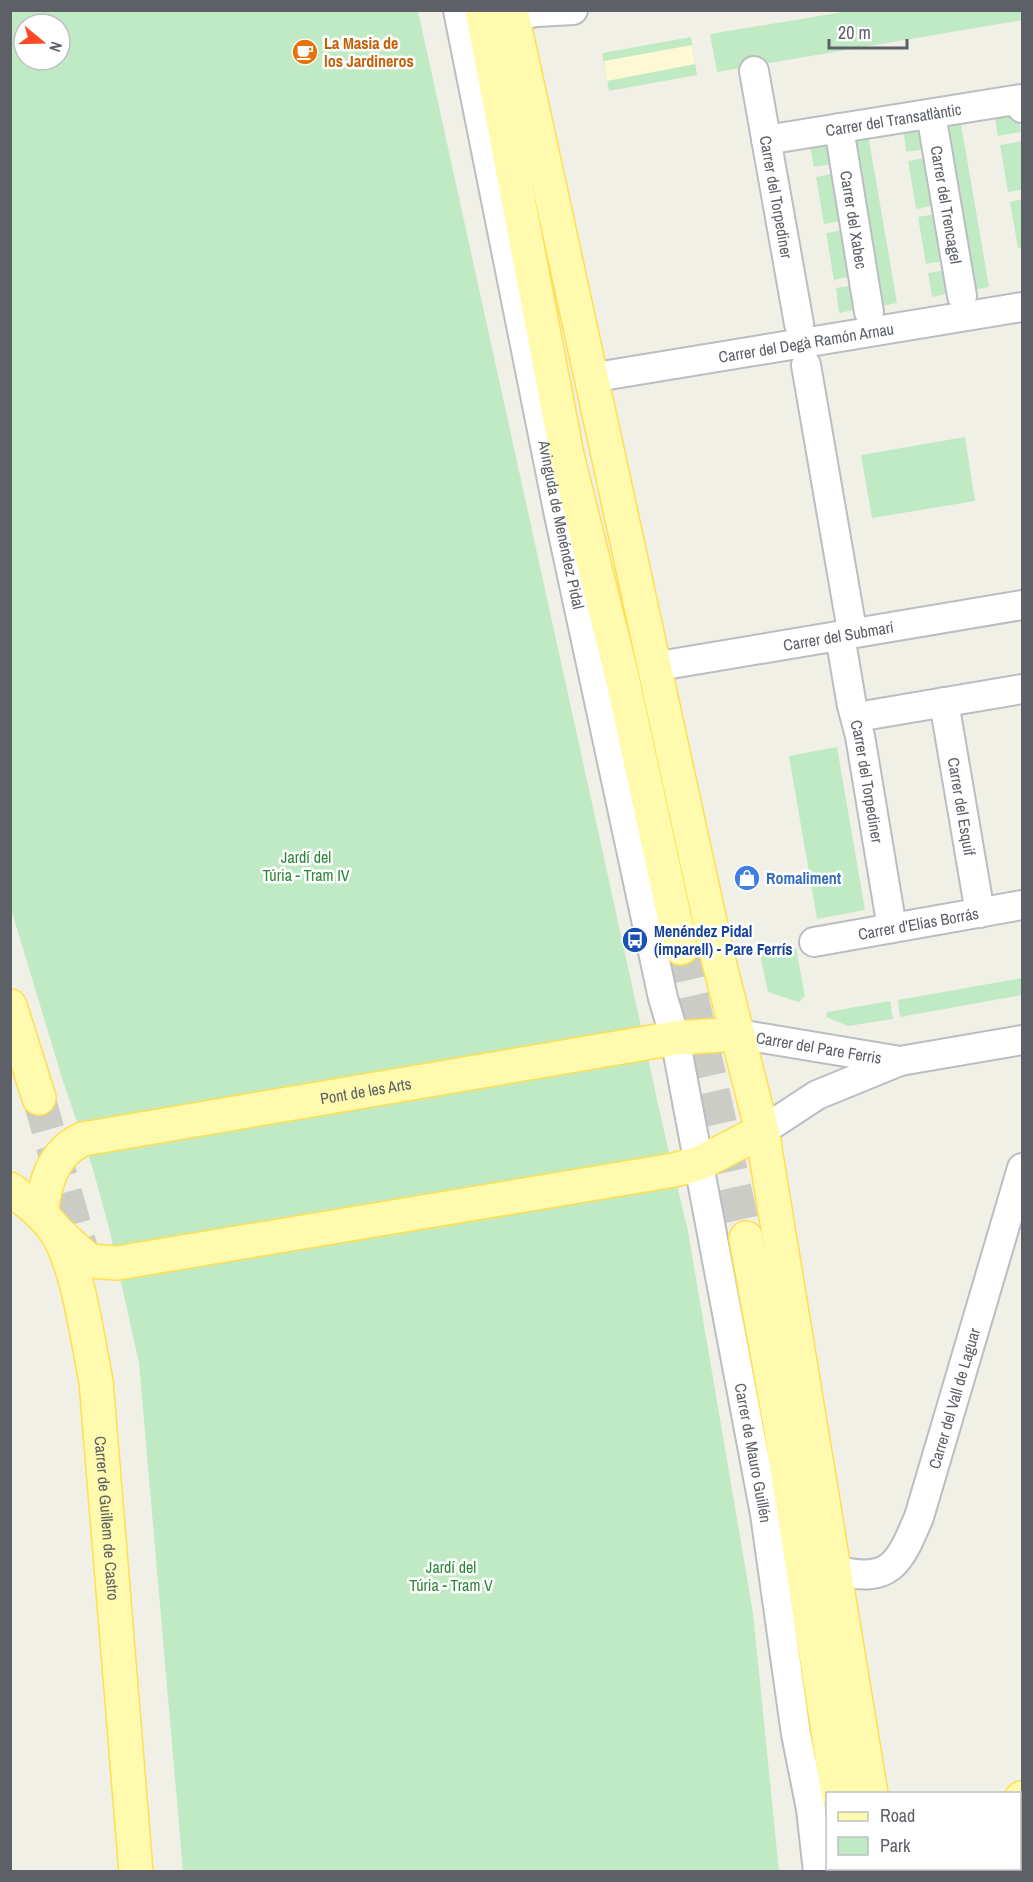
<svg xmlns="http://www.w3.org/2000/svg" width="1033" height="1882" font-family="'Archivo Narrow',sans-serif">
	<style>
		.green { fill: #c0eac4; fill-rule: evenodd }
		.sand { fill: #fef8d4 }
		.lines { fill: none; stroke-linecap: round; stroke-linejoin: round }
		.major-tunnel { stroke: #ccccc6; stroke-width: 33; stroke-dasharray: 33 16; stroke-linecap: butt }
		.minor-casing { stroke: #babdc2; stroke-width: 32 }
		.major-casing { stroke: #ffdf51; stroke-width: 36 }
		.minor { stroke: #fff; stroke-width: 28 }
		.major { stroke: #fffaad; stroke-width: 33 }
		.labels { text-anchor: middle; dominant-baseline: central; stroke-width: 5; stroke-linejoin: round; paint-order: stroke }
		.food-label { font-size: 16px; font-weight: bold; fill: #c56008; stroke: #fff; text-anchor: start }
		.street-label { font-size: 16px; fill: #5d6167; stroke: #fff }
		.park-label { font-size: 16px; fill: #2d873a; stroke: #fff }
		.shop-label { font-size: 16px; font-weight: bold; fill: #366cbe; stroke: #fff; text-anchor: start }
		.transit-label { font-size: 16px; font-weight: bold; fill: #164399; stroke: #fff; text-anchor: start }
	</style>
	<rect width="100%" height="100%" fill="#f1f0e6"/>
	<path class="green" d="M10 11H418L664 1131 688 1231 753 1613 779 1871H183L139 1363 109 1228 92 1166 62 1078 11 909ZM24 24H60V60H24Z
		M849 11H1022V20L717 72 710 34Z
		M691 37 697 75 609 91 602 53Z
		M1017 108 1021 132 998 136 994 112Z
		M960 118 989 287 967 291 938 122Z
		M927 124 931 148 906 152 903 128Z
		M868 134 897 303 875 307 846 137Z
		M835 140 839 163 814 167 810 144Z
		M1022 141V190L1008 192 1000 145Z
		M932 157 941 204 916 209 908 161Z
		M840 172 848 220 824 224 816 177Z
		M1022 199V248H1018L1010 202Z
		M942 213 950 260 926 264 918 217Z
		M850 229 858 275 834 280 826 233Z
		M952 269 956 292 932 297 928 273Z
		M859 284 863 308 839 313 836 288Z
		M965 437 975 501 872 518 861 455Z
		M837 747 865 910 817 919 789 756Z
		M796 948 805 996 799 1002 768 992 760 955Z
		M1022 978V995L900 1017 898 1000Z
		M890 1001 893 1019 848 1026 826 1017 827 1012Z"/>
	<path class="sand" d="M692 45 695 64 607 81 604 61Z"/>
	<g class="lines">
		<path class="major-tunnel" d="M681 948 746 1238
			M39 1098 87 1269"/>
		<g class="minor-casing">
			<g id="minor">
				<path id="s1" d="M458 10 559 515 663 998 675 1038 765 1514 796 1734 811 1809 818 1872"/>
				<path d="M490 20 537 12 573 10"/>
				<path id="s2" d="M754 71 799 324"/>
				<path id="s3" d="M931 114 962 296"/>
				<path id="s4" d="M839 128 869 312"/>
				<path id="s5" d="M766 140 1021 99 1022 108"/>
				<path d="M806 365 850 619"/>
				<path id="s6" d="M590 378 1022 307"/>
				<path id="s7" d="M840 636 852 706 860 736 892 928"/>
				<path id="s8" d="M653 667 1022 605"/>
				<path id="s9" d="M944 702 980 913"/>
				<path d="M857 717 1022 689"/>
				<path id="s10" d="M814 942 1022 905"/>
				<path id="s11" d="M738 1034 900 1061"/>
				<path d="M762 1131 817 1095 900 1061 1022 1040"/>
				<path id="s12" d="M836 1570C891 1585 900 1562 919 1517L1022 1168"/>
			</g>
		</g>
		<g class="major-casing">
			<g id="major">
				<path d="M482 10 567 455 622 677 681 948"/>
				<path d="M511 10 717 954 762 1131 871 1794"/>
				<path d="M10 1006 39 1098"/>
				<path id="s13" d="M10 1189C25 1200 40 1211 52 1226 78 1260 87 1338 96 1381L136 1872"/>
				<path id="s14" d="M41 1213C45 1183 52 1153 83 1139L675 1038 738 1034"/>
				<path d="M53 1228 89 1261 117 1263 674 1170 700 1163 762 1131"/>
				<path d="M746 1238 780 1423 838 1794"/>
				<path d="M1020 1800 1022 1798"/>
				<path d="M850 1868 851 1872"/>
				<path d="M877 1868V1872"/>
				<path d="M904 1872 907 1868"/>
			</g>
		</g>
		<use href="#minor" class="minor"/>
		<use href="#major" class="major"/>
	</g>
	<defs>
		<g id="cafe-disc" transform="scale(1.35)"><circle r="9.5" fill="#e8710a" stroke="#fff"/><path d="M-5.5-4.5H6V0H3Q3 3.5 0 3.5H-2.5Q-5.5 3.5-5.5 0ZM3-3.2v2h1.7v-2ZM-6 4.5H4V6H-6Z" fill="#fff"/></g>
		<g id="shop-disc" transform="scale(1.35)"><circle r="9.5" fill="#3f7fe0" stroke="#fff"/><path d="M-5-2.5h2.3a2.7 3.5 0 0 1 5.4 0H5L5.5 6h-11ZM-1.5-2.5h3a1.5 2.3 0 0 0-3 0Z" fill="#fff"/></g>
		<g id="bus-disc" transform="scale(1.35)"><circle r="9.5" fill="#1a4fb4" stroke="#fff"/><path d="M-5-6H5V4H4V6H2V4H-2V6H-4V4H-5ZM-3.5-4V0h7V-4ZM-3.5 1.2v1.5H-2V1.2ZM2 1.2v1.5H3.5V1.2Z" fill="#fff"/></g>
	</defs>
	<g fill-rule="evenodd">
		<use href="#cafe-disc" x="305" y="52"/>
		<use href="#shop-disc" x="747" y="878"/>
		<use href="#bus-disc" x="635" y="940"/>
	</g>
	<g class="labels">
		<g class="food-label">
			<text x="324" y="43">La Masia de<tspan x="324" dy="18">los Jardineros</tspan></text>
		</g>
		<g class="street-label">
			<text stroke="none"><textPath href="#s5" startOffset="129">Carrer del Transatlàntic</textPath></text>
			<text stroke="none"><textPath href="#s2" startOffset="128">Carrer del Torpediner</textPath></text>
			<text stroke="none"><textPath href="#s3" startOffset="92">Carrer del Trencagel</textPath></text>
			<text stroke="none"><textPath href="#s4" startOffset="93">Carrer del Xabec</textPath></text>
			<text stroke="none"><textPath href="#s6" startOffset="219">Carrer del Degà Ramón Arnau</textPath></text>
			<text stroke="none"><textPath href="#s1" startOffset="525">Avinguda de Menéndez Pidal</textPath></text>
			<text stroke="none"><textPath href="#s8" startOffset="188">Carrer del Submarí</textPath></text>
			<text stroke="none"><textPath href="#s7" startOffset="148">Carrer del Torpediner</textPath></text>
			<text stroke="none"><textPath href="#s9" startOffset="106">Carrer del Esquif</textPath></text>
			<text stroke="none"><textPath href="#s10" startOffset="106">Carrer d'Elías Borrás</textPath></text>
			<text stroke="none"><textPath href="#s11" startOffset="82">Carrer del Pare Ferris</textPath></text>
			<text stroke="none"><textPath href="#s14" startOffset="376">Pont de les Arts</textPath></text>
			<text stroke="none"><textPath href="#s12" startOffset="238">Carrer del Vall de Laguar</textPath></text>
			<text stroke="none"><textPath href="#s1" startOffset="1473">Carrer de Mauro Guillén</textPath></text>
			<text stroke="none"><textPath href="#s13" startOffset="356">Carrer de Guillem de Castro</textPath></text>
		</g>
		<g class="park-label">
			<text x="306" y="857">Jardí del<tspan x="306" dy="18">Túria - Tram IV</tspan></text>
			<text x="451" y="1567">Jardí del<tspan x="451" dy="18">Túria - Tram V</tspan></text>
		</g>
		<g class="shop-label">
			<text x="766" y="878">Romaliment</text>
		</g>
		<g class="transit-label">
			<text x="654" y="931">Menéndez Pidal<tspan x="654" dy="18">(imparell) - Pare Ferrís</tspan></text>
		</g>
	</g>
	<rect width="1033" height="1882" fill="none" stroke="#5d6167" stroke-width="24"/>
	<rect x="826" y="1792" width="195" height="78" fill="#ffffff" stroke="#bec0c2" stroke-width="1.5"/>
	<rect x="838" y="1812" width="30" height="9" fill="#fffaad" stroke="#bec0c2" stroke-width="1.5"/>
	<text x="880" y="1822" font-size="18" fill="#5d6167">Road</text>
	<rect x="838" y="1837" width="30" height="18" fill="#c0eac4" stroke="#bec0c2" stroke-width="1.5"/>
	<text x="880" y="1852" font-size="18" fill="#5d6167">Park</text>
	<g transform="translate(42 42) rotate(109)"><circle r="28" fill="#ffffff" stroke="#bec0c2" stroke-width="1.5"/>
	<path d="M0-4.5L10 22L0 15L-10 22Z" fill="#fa4923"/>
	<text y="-9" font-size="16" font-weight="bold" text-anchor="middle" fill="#5d6167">N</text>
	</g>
	<path d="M829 39v9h78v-9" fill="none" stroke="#5d6167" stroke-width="3"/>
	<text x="838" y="39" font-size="18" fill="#5d6167" stroke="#ffffff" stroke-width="4.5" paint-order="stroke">20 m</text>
</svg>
